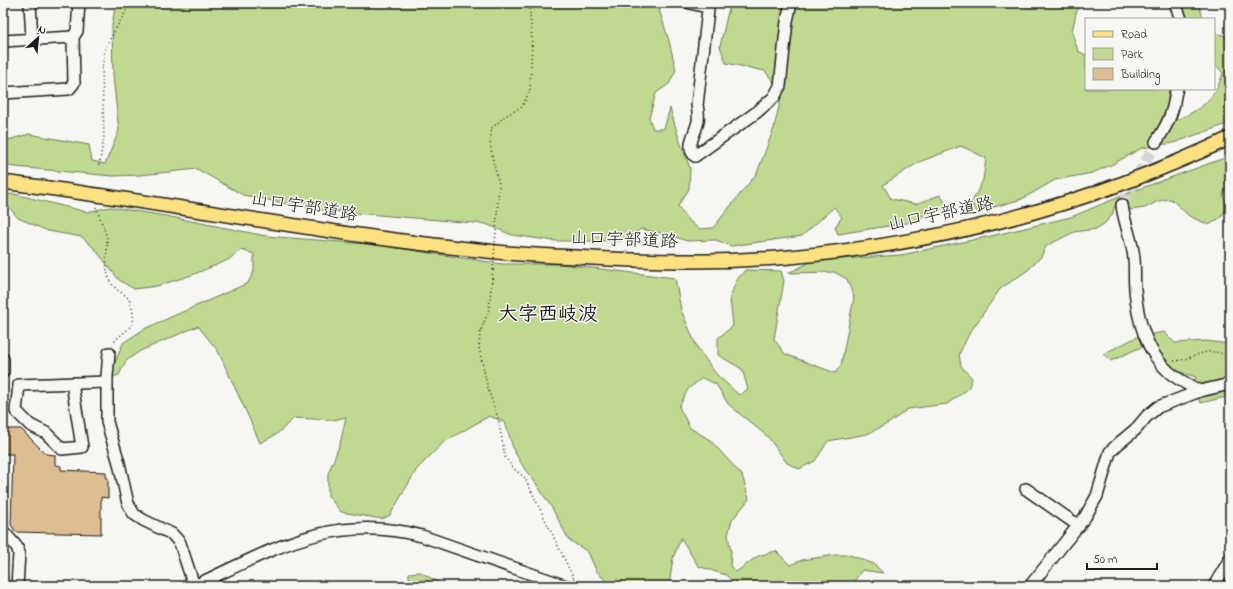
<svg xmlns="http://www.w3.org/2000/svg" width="1233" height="589" font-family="'Indie Flower','Klee One',sans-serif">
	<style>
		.green { fill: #bfd990; stroke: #6e7a56 }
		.building { fill: #debd90; stroke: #1c1c1c }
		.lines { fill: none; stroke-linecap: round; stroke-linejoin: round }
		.minor-tunnel { stroke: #d5d5d2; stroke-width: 11; stroke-dasharray: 11 5.5; stroke-linecap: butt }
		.minor-casing { stroke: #1c1c1c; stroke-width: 14 }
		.major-casing { stroke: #1c1c1c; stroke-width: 16 }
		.path { stroke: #1c1c1c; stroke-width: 1.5; stroke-dasharray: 1 3; stroke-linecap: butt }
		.minor { stroke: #f6f6f2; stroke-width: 11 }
		.major { stroke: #fde080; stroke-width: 13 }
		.path-bridge { stroke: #1c1c1c; stroke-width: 1.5; stroke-dasharray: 1 3; stroke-linecap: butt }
		.labels { text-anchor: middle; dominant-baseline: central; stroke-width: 3; stroke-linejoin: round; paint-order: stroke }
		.street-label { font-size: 18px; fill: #1c1c1c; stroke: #f6f6f2 }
		.quarter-label { font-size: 20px; font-weight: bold; fill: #1c1c1c; stroke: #f6f6f2 }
	</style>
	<rect width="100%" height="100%" fill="#f6f6f2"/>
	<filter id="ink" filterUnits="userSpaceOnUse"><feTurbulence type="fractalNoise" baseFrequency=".025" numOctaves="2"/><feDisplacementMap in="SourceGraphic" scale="8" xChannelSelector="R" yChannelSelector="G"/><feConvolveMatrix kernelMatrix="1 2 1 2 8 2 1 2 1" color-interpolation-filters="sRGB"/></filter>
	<g filter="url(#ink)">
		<path class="green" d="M116 3H657L669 41 676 70 669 84 656 93 649 118 653 129H664L670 108 679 139 690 168 689 189 678 206 686 218 699 229 713 228 757 173 774 128 782 93 765 71 726 63 720 46 728 12 732 3H1081L1076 13 1072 32 1078 51 1086 55V89H1168L1174 121C1200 110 1214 101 1223 73L1214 63V29L1219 34 1230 37V123L1173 143 1142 148 1111 165 1092 173 1055 180 1022 199 977 212 971 204 983 180 986 158 961 146 919 162 883 185 891 199 916 204 940 195 948 206 907 223 838 234 835 227 842 217 834 207 802 236 731 246 716 240 687 241 666 234 641 229 621 241H555L512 235 486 224 319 210 243 195 197 169 140 175 112 176 5 166C0 158 3 147 8 140L29 134 89 145 92 161 105 164 119 131 113 76 112 24Z
			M1172 3H1198L1203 17 1205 19H1177Z
			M1230 156V183L1223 193 1227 207 1221 217 1209 225 1189 216 1171 199 1158 201 1145 208 1131 210 1120 203 1115 206 1112 215 1104 224 1096 229 1074 232 1046 246 1041 257 1028 270 1000 289 969 334 959 354 961 366 972 378 968 389 947 404 908 409 889 423 867 434 828 441 815 461 799 469 787 463 768 437 728 404 716 384 702 378 688 389 679 407 690 428 710 440 742 475 749 499 732 520 728 535 731 552 730 566 736 572 758 556 776 551 790 565 802 560 835 555H850L874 564 883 573 862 570 855 580 847 586H724L731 580 726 575 698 566 681 538 673 558 669 586 609 585 596 570 588 552 569 540 552 508 535 482 526 471 514 451 505 422 489 416 444 442 417 469 390 515 382 519 341 512 328 496V474L340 444 346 417 333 420 294 418 277 434 260 443 250 420 218 351 198 326 140 351 126 361 119 375 113 377 114 365 123 343 144 329 248 283 254 271V254L241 250 228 260 192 275 157 286 134 289 119 280 95 249 82 237 48 231 18 218 3 200V195L14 194 87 212 110 207 166 216 266 236 379 245 502 264H560L675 278 681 310 697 347 716 374 739 395 748 389 742 369 718 355V338L733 326 730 298 736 281 745 270 781 271 784 281 774 339 785 354 835 373 841 365 854 297 847 279 834 272 788 273 813 261 901 255 991 236 1071 217 1136 190Z
			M1164 332 1175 343 1206 341 1230 344V396L1201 403 1191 390 1196 377 1180 372 1155 362 1143 346 1111 361 1103 354 1137 337Z
			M420 572 445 586H409V573Z"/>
		<path class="building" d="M5 429H21L46 454 55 455V465L61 466V470L106 472V477L108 478V498L101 497V534L16 532 11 525 13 454H5Z"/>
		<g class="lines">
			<path class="minor-tunnel" d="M1122 205 1156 142"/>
			<g class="minor-casing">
				<path id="minor" d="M30 3 32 40
					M690 3 707 7 708 10 697 105C698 111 699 115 698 121 696 133 685 146 695 156L757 112 774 97 780 86 787 21 791 3
					M1175 3 1181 19
					M3 41 73 37
					M3 93 69 89 74 83 73 37 77 31 79 3
					M1156 142C1163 132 1170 119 1173 107 1175 100 1174 96 1177 89
					M1122 205C1124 224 1133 241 1134 259 1135 269 1134 279 1135 289 1137 318 1146 352 1169 372 1178 380 1189 385 1200 391
					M109 353 107 376V422L119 463 128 504 134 514 143 520 172 534 180 543 194 586
					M3 359V372
					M72 383 82 447 62 449 46 433 30 425 16 411 19 385 107 382
					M1026 489 1079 526
					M3 531 17 547 19 553 17 586
					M194 586C272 550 332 512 422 536L566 586
					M1030 586 1085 517 1097 496 1110 452 1118 444 1136 429 1147 416 1158 407 1200 391 1230 384
					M1214 586 1230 559"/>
			</g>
			<g class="major-casing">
				<path id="major" d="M3 182C171 203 338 237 507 253 530 255 553 256 576 257 647 262 718 263 790 257 942 243 1092 204 1230 138"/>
			</g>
			<path class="path" d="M99 165 104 138 102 70 105 48 126 11 129 3
				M96 207C99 217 105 229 107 239 108 253 103 272 112 284 120 296 129 291 132 309 133 313 134 317 133 321 130 332 117 335 113 344
				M496 231 499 184 494 165 490 143 492 128 505 116 522 107 530 90 532 38 529 3
				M493 270 489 309 480 333 479 348 488 389 498 418 505 457 513 468 525 478 574 579
				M1174 361C1199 359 1203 344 1230 357
				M576 582 581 586"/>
			<use href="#minor" class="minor"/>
			<use href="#major" class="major"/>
			<path class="path-bridge" d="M493 270 496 231"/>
		</g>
	</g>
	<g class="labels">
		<g class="street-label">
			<text transform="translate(304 208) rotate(9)">山口宇部道路</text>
			<text transform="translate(941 215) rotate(-12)">山口宇部道路</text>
			<text transform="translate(624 241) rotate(2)">山口宇部道路</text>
		</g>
		<g class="quarter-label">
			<text x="548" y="315">大字西岐波</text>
		</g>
	</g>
	<rect width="1233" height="589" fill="none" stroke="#f6f6f2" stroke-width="16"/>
	<rect x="8" y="8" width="1217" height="573" fill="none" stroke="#1c1c1c" stroke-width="1.5" filter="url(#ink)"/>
	<rect x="1085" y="18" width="130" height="72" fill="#f6f6f2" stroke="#9f9f9c"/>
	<rect x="1093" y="31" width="20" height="6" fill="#fde080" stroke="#9f9f9c"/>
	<text x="1121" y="38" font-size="12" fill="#1c1c1c">Road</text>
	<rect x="1093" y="48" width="20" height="12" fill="#bfd990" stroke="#9f9f9c"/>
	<text x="1121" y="58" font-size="12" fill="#1c1c1c">Park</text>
	<rect x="1093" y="68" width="20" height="12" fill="#debd90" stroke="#9f9f9c"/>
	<text x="1121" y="78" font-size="12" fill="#1c1c1c">Building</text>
	<g transform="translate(38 38) rotate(27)" stroke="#f6f6f2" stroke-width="3" paint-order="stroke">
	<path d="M0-3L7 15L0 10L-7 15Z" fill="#1c1c1c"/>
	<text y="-6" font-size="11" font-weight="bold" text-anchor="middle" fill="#1c1c1c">N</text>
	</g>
	<path d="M1087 563v6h70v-6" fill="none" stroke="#1c1c1c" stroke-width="2"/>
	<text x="1093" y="563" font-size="12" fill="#1c1c1c" stroke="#f6f6f2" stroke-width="3" paint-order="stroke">50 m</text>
</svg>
